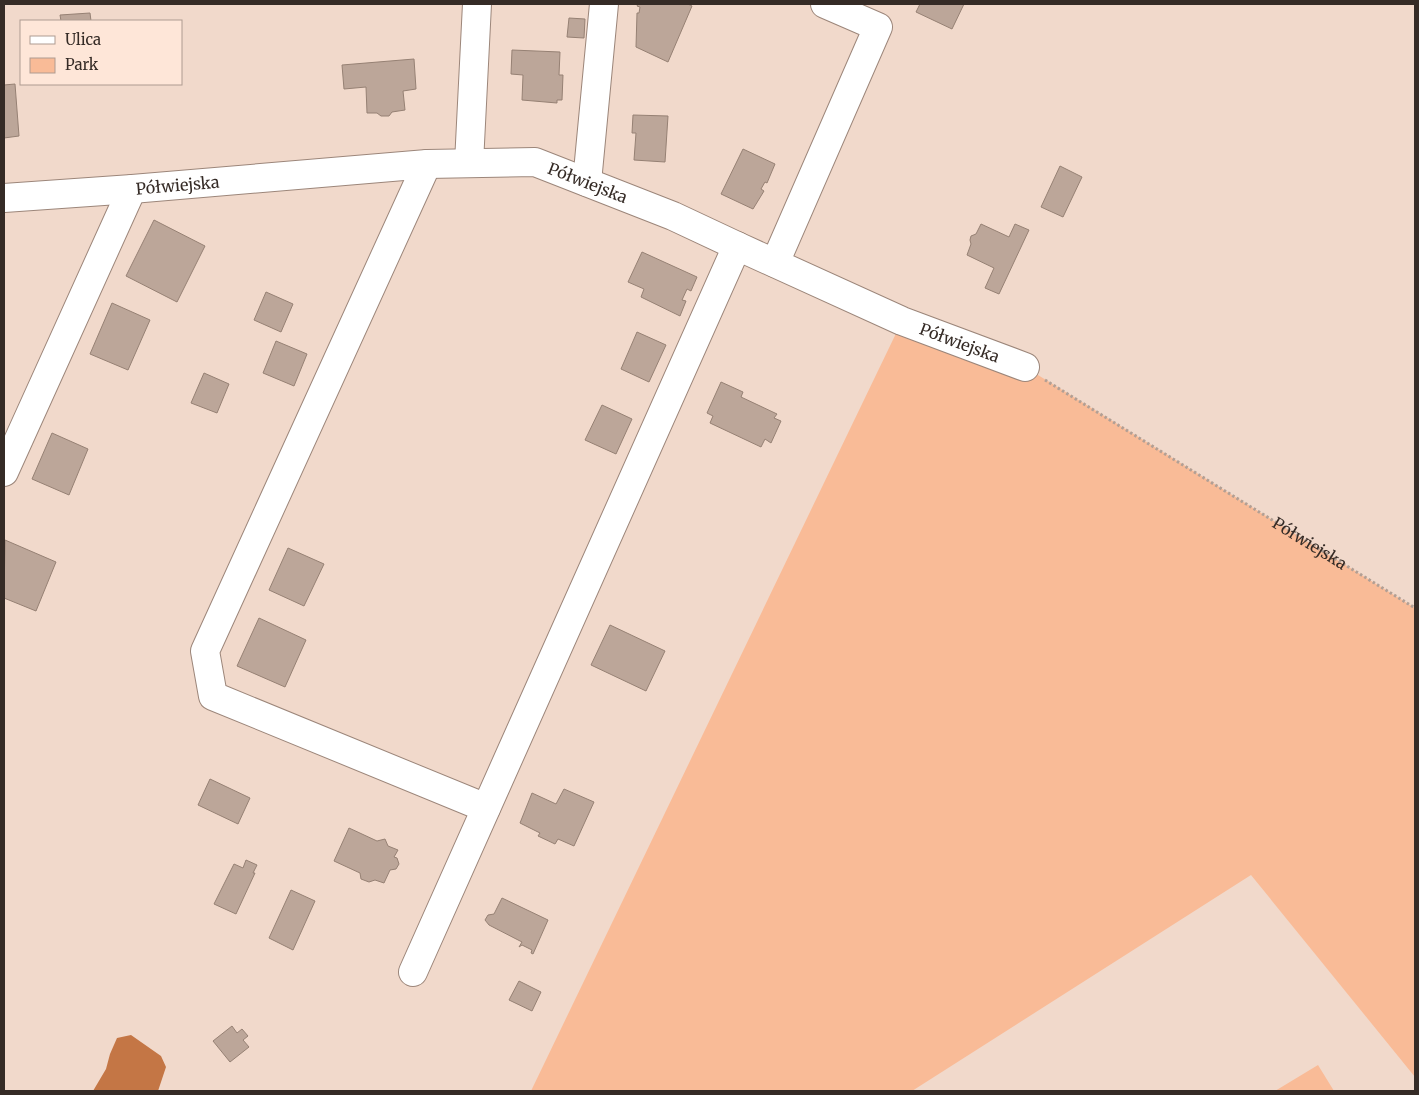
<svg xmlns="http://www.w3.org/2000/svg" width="1419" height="1095" font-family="Merriweather,serif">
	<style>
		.green { fill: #f9bb97 }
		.water { fill: #c47645 }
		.building { fill: #bca699; stroke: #968174 }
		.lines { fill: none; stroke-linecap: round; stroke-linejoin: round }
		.minor-casing { stroke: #9c867a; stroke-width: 30 }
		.path { stroke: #b29f94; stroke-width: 3; stroke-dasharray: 2.5 2.5; stroke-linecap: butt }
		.minor { stroke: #fff; stroke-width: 28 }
		.labels { text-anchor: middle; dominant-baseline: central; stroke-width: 4; stroke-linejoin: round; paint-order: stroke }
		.street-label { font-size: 16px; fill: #352b26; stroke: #fee6d8 }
	</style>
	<rect width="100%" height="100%" fill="#f1d9cb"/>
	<path class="green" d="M902 321 1025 367 1415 608V1077L1251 875 912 1091H531Z
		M1318 1065 1334 1091H1275Z"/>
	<path class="water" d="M131 1035 161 1056 166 1067 158 1091H93L106 1069 110 1054 117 1038Z"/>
	<path class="building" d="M638 4H688L692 6 668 62 636 47 637 13H639L640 7 637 6Z
		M920 4H964L952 29 916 12Z
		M90 13 91 21H61L60 15Z
		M569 18 585 19 584 38 567 37Z
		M512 50 560 52 559 75H563L562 100H557V103L522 100 523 75 511 74Z
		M414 59 416 89 403 91 405 110 392 112 389 116H381L377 113H367L366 87 344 89 342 65Z
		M15 84 19 136 4 138V85Z
		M633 115 668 116 665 162 634 160 636 133H632Z
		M743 149 775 164 767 183 765 182 761 189 764 191 753 209 721 194Z
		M1060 166 1082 177 1063 217 1041 207Z
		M154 220 205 246 177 302 126 276Z
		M981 224 1009 237 1015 224 1029 230 999 294 985 288 994 268 967 255 971 244 970 240 971 236 976 234Z
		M642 252 697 277 691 291 687 289 682 300 686 301 680 316 641 297 644 289 628 282Z
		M266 292 293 304 281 332 254 320Z
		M112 303 150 320 128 370 90 354Z
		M637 332 666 345 649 382 621 369Z
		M276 341 307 354 294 386 263 373Z
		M204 373 229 384 217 413 191 403Z
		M721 382 743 392 741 397 777 414 774 418 781 421 771 443 765 439 761 447 710 423 713 416 707 413Z
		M602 405 632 419 616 454 585 440Z
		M52 433 88 449 69 495 32 479Z
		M5 540 56 562 36 611 4 598Z
		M288 548 324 564 304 606 269 590Z
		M259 618 306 640 285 687 237 666Z
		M610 625 665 651 646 691 591 665Z
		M210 779 250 798 238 824 198 805Z
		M564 789 594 802 574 846 558 839 555 844 538 836 540 833 520 823 532 793 556 804Z
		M349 828 377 841 385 839 388 846 398 850 394 857 397 858 399 864 396 869 390 870 384 883 375 880 369 882 361 879 360 873 334 861Z
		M246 860 257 865 253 873H255L236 914 214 904 234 864 243 868Z
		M291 890 315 901 293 950 269 938Z
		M502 898 548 920 533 954 531 953 532 950 522 945 519 947 522 942 489 925 485 920 488 915 494 914Z
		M519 981 541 992 532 1011 509 1000Z
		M232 1026 237 1033 242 1029 248 1036 243 1040 249 1047 230 1062 213 1041Z"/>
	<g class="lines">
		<g class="minor-casing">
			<g id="minor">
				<path d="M469 163 477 4"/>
				<path d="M427 164 205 651 213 696 486 808"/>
				<path d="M587 182 604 4"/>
				<path id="s2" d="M4 198 132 189 427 164 535 162 673 216 737 246 902 321 1025 367"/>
				<path d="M775 263 878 27 825 4"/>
				<path d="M4 472 132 189"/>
				<path d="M413 972 737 246"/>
			</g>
		</g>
		<path class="path" id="s1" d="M1045 380 1415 608"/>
		<use href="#minor" class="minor"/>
	</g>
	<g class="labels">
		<g class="street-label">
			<text stroke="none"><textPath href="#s2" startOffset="589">Półwiejska</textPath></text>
			<text stroke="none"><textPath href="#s2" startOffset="174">Półwiejska</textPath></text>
			<text stroke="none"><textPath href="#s2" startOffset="994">Półwiejska</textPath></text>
			<text stroke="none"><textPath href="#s1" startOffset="311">Półwiejska</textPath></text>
		</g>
	</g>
	<rect width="1419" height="1095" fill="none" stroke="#352b26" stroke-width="10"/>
	<rect x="20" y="20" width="162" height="65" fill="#fee6d8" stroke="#ae9b91"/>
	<rect x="30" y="36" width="25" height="8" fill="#ffffff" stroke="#ae9b91"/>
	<text x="65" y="45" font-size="15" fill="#352b26">Ulica</text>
	<rect x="30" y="58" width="25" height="15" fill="#f9bb97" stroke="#ae9b91"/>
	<text x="65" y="70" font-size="15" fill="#352b26">Park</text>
</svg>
